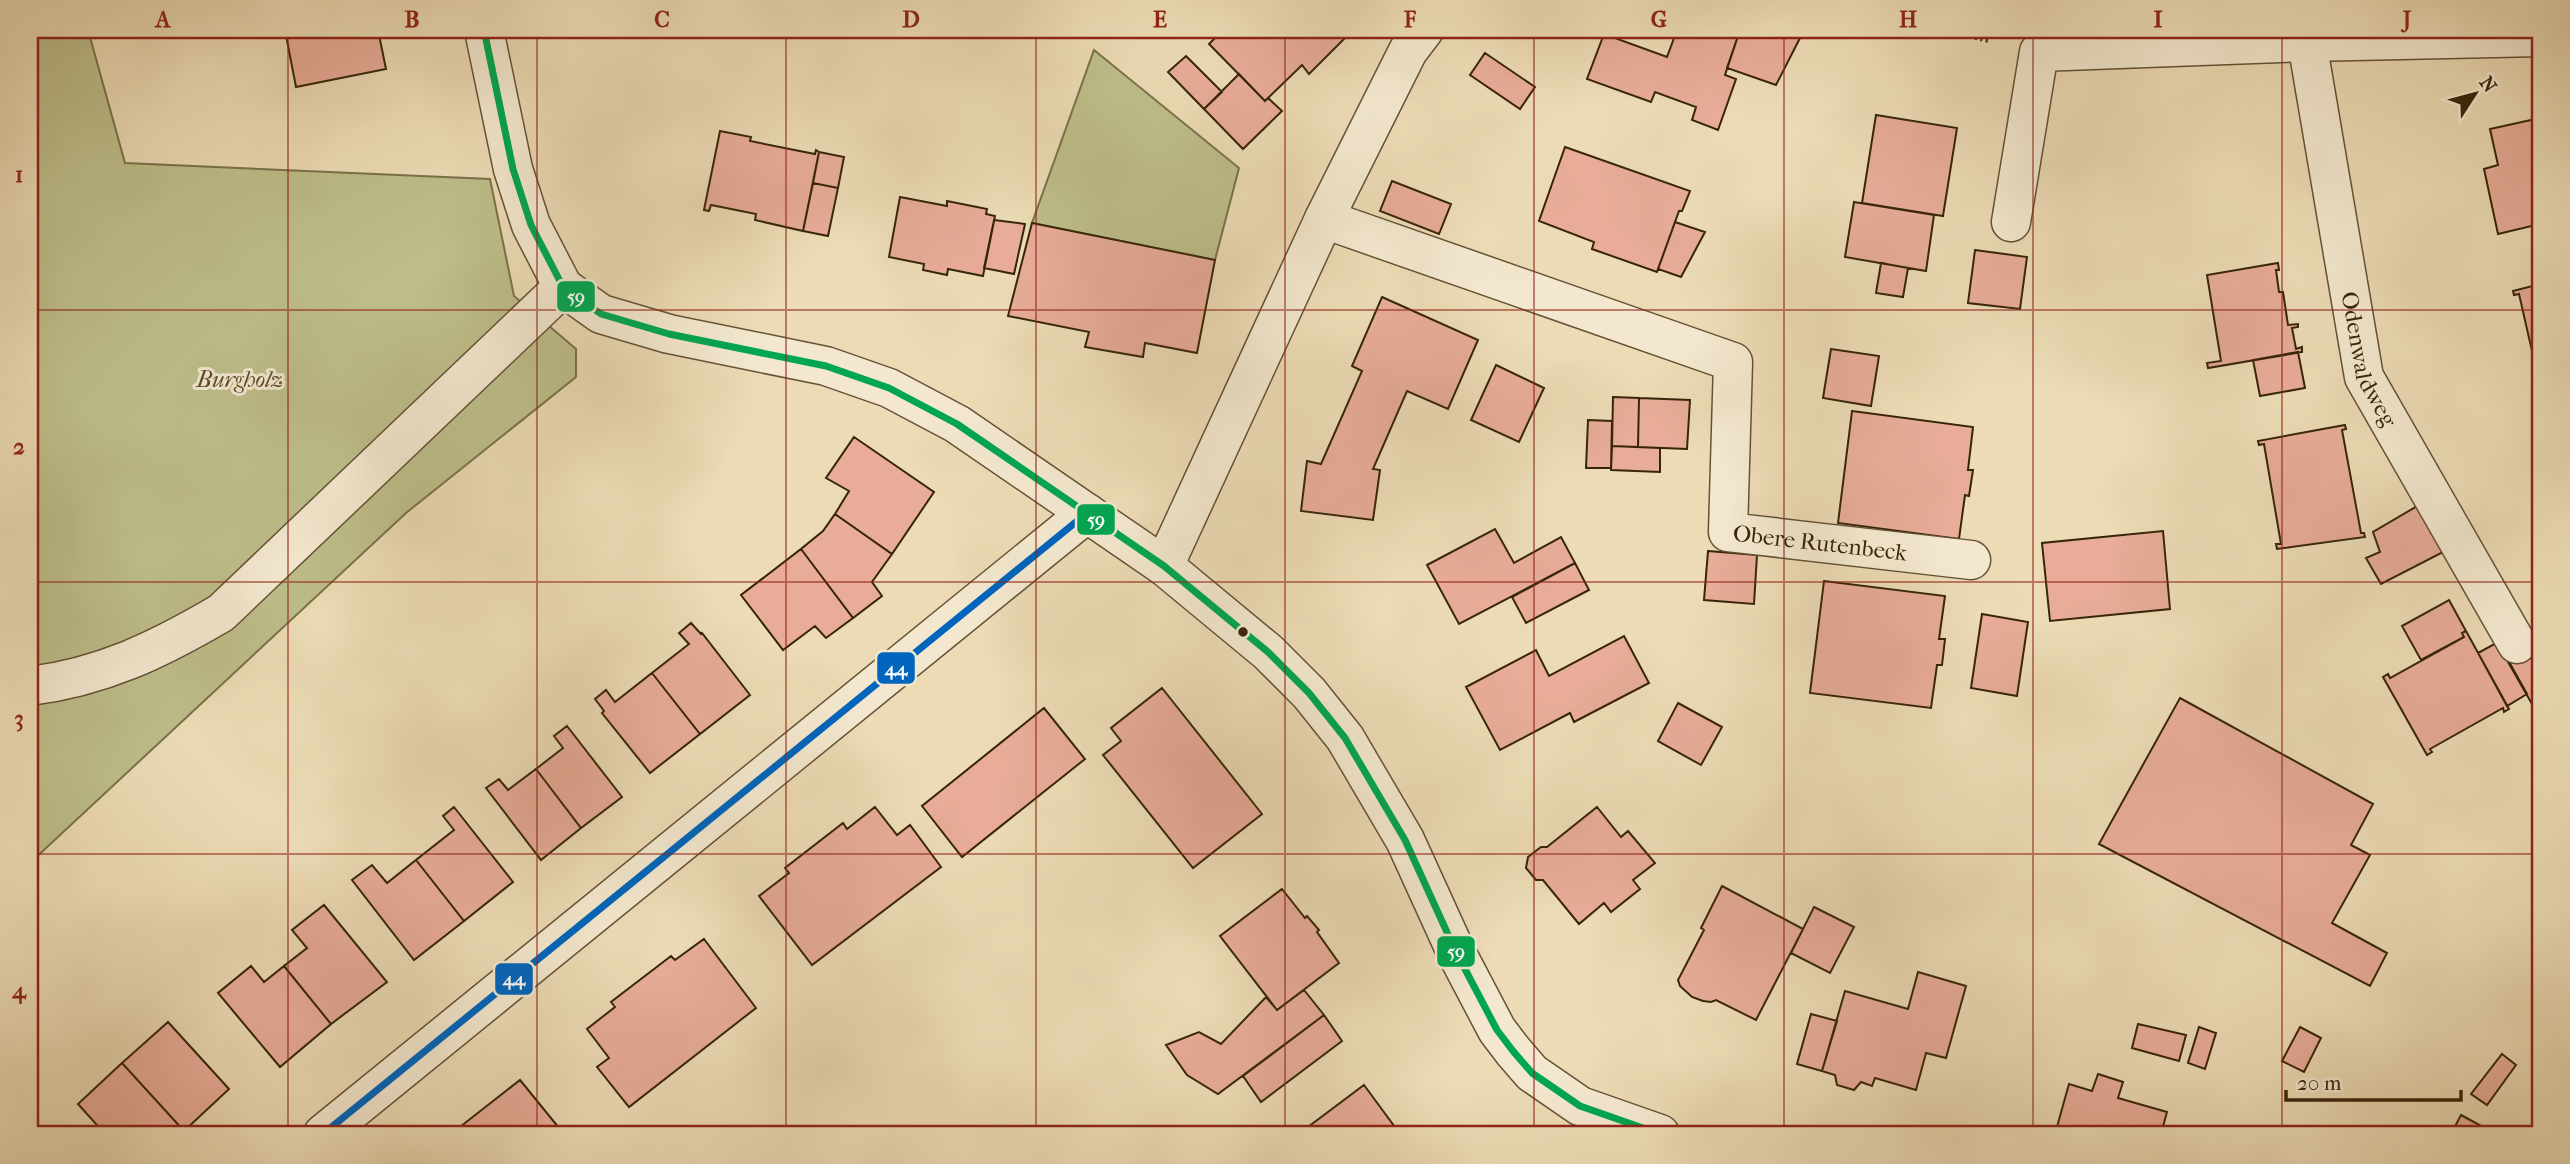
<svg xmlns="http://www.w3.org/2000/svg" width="2570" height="1164" font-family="'IM FELL French Canon',serif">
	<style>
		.green { fill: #bdbe8a; stroke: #7a724a; stroke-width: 2 }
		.building { fill: #e8ac98; stroke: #37250a; stroke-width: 2 }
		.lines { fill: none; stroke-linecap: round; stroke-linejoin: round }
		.minor-casing { stroke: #645235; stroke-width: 41 }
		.path { stroke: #37250a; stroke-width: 4.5; stroke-dasharray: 2 3.5; stroke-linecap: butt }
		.minor { stroke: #f3e8cf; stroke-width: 38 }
		.bus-1-casing { stroke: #f3e8cf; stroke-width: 12 }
		.bus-2-casing { stroke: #f3e8cf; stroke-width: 12 }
		.bus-1 { stroke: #00a651; stroke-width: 7 }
		.bus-2 { stroke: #0065bd; stroke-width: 7 }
		.grid { fill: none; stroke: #8f2418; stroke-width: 2; stroke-opacity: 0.55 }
		.bus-dot { fill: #37250a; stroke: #f3e8cf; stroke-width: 2.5 }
		.labels { text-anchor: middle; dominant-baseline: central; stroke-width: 6; stroke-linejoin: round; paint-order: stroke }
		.street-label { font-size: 23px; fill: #37250a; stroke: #f3e8cf }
		.park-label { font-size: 23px; font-style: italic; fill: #584b2a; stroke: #f3e8cf }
		.line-badge { stroke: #f3e8cf; stroke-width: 2.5 }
		.badge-label { font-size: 19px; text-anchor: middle; font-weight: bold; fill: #fff }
		.neatline { fill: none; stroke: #8f2418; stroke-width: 2.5 }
		.grid-label { font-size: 23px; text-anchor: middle; font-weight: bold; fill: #8f2418 }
	</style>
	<rect width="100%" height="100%" fill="#ecdbb5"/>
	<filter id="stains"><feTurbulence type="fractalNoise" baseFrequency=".00286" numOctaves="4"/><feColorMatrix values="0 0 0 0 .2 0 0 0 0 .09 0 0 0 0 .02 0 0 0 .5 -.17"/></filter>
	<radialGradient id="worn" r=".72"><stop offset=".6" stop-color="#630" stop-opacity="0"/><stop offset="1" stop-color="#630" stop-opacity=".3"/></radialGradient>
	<path class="green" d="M30 30H88L125 163 490 179 514 296 576 349V377L406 513 30 863Z
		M1094 50 1239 168 1215 260 1032 223Z"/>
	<path class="building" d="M285 30H378L386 69 296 87Z
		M658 30H690L659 36Z
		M1223 30H1353L1309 74 1302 65 1265 101 1209 44Z
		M1677 30H1748L1745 38 1738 36 1725 75 1736 79 1718 130 1692 120 1696 107 1655 92 1651 102 1587 79 1604 34 1667 57Z
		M1748 30H1777L1800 38 1776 85 1727 68 1738 36 1745 38Z
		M1485 53 1535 87 1520 109 1470 75Z
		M1186 56 1222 92 1204 109 1168 72Z
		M1239 74 1265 101 1268 98 1282 111 1243 149 1204 109Z
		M1876 115 1957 128 1943 216 1862 203Z
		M2540 118V224L2498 234 2484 169 2498 165 2490 129Z
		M720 131 751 137 750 141 815 154 816 150 819 152 803 231 755 220 756 214 711 205 709 211 704 210Z
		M1565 147 1690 191 1682 211H1679L1657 272 1592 249 1594 242 1539 221Z
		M819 152 844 157 838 188 813 183Z
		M1392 181 1451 204 1439 234 1380 211Z
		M813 183 838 188 828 236 803 231Z
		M900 197 947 206V201L987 209 986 214 995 216 983 276 948 269 947 275 923 270 924 264 889 257Z
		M1854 202 1934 215 1926 271 1845 257Z
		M994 220 1025 224 1014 274 984 268Z
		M1675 222 1705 232 1681 277 1658 269Z
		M1032 223 1215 260 1197 353 1145 343 1143 357 1085 347 1089 332 1008 316Z
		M1975 250 2027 257 2020 309 1968 303Z
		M1881 263 1908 268 1903 297 1876 293Z
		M2278 263 2279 270H2276L2279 292H2283L2288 325 2298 324V327L2292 328 2296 349 2302 347V352L2208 368 2207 363 2221 361 2207 275Z
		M2540 284V386L2519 294 2514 295 2513 291Z
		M1382 297 1478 340 1448 409 1407 391 1373 469 1380 470 1373 520 1301 511 1307 461 1321 464 1362 371 1352 366Z
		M1831 349 1879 356 1871 406 1823 398Z
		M2298 352 2305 388 2260 396 2253 360Z
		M1496 365 1544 388 1519 442 1471 420Z
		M1613 397 1639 398 1638 447 1612 446Z
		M1639 398 1690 400 1687 449 1638 447Z
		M1852 411 1973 427 1968 470H1973L1969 496 1965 495 1959 539 1838 523Z
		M1588 420 1612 421 1611 468H1586Z
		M2345 425 2346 429 2342 430 2361 533H2364L2365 537 2277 549 2276 544H2281L2264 444 2259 445 2258 441Z
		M854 437 934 492 892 554 835 514 849 491 826 478Z
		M1612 446 1660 448V472L1611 470Z
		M2419 505 2445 551 2381 584 2366 558 2380 552 2373 532Z
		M835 514 892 554 872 582 882 596 853 618 801 549 823 531Z
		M1495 529 1514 563 1561 537 1575 563 1459 624 1427 565Z
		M2163 531 2170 609 2050 621 2042 543Z
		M801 549 853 618 826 638 815 626 783 650 741 595Z
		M1708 551 1757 555 1754 604 1704 600Z
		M1575 563 1589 590 1526 623 1512 597Z
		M1824 581 1945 596 1939 639H1945L1942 665H1937L1931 708 1810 693Z
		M2449 600 2466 631 2462 633 2464 637 2421 660 2402 626Z
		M1982 614 2028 622 2017 696 1971 688Z
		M691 623 701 634 702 633 750 695 700 734 652 673 689 644 679 633Z
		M2466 631 2509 709 2504 712 2503 708 2430 749 2432 752 2427 755 2383 677 2388 674 2390 678 2464 637 2462 633Z
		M1624 636 1649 683 1574 722 1570 713 1500 750 1466 687 1536 650 1549 676Z
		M2498 642 2527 694 2507 706 2478 653Z
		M2533 648 2540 661V718L2508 662Z
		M652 673 700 734 650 773 602 713 604 711 595 699 606 690 615 702Z
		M1162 688 1262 814 1193 868 1103 755 1121 741 1111 728Z
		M2180 698 2373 804 2351 845 2370 855 2332 923 2387 953 2370 986 2099 844Z
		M1678 703 1722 727 1701 765 1658 741Z
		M1044 708 1085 759 962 857 922 806Z
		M567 726 622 797 581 828 536 769 563 748 554 736Z
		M536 769 581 828 541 860 486 788 499 779 508 790Z
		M454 807 513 882 464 921 416 860 454 830 443 816Z
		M875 807 897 835 910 825 941 867 812 965 759 896 789 873 785 868 843 823 847 829Z
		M1597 807 1621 837 1628 831 1655 863 1633 880 1640 889 1611 912 1604 903 1579 924 1543 880H1536L1526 868 1528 857 1541 847H1547Z
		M416 860 464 921 414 960 352 880 372 865 387 883Z
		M1722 886 1803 929 1756 1020 1716 1000 1711 1002 1703 1001 1692 997 1680 986 1678 980 1704 930 1701 928Z
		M1282 889 1305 918 1307 916 1319 930 1317 932 1339 963 1277 1010 1220 936Z
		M324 905 387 982 331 1024 284 966 307 948 292 930Z
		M1814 907 1854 927 1830 973 1791 953Z
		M704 939 756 1008 629 1107 597 1067 609 1058 587 1029 615 1007 611 1002 671 956 675 960Z
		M251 966 264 982 284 966 331 1024 280 1067 218 993Z
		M1918 972 1966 986 1946 1058 1926 1053 1916 1090 1875 1078 1872 1086 1861 1082 1854 1090 1837 1085 1835 1075 1822 1071 1845 991 1908 1009Z
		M1304 990 1324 1015 1218 1094 1187 1075 1166 1045 1199 1032 1221 1044 1266 997 1277 1010Z
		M1811 1014 1837 1021 1822 1071 1797 1064Z
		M1324 1015 1342 1041 1261 1102 1243 1076Z
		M168 1022 229 1089 184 1131 122 1063Z
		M2138 1024 2186 1035 2179 1061 2132 1048Z
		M2199 1027 2216 1033 2205 1069 2188 1063Z
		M2300 1027 2321 1038 2304 1072 2282 1061Z
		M2502 1054 2516 1065 2487 1105 2471 1094Z
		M122 1063 184 1131 180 1134H105L78 1104Z
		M2098 1074 2123 1082 2118 1098 2167 1112 2161 1134H2055L2069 1084 2092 1091Z
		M520 1080 564 1134H451Z
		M1364 1085 1400 1134H1307L1304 1130Z
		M2461 1115 2483 1127 2479 1134H2451Z"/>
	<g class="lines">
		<g class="minor-casing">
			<g id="minor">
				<path d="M484 30 513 169 531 225 563 287 601 314 669 334 826 366 889 388 957 424 1164 566 1268 652 1309 693 1345 738 1405 840 1456 952 1497 1030 1513 1051 1532 1073 1580 1106 1660 1134"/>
				<path id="s1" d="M2307 42 2364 377 2517 644"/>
				<path id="s2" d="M1324 219 1733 362 1728 532 1971 560"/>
				<path d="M2011 222 2039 52 2307 42 2540 37"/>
				<path d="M1164 566 1324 219 1408 51 1424 30"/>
				<path d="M30 686C102 677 158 650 221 613L563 287"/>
				<path d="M323 1134 1087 513"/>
			</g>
		</g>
		<path class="path" d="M1943 30 1990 41"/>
		<use href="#minor" class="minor"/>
		<g class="bus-1-casing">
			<path id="bus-1" d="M484 30 513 169 531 225 563 287 601 314 669 334 826 366 889 388 957 424 1164 566 1268 652 1309 693 1345 738 1405 840 1456 952 1497 1030 1513 1051 1532 1073 1580 1106 1660 1134"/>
		</g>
		<g class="bus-2-casing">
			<path id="bus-2" d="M323 1134 1087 513"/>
		</g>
		<use href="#bus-1" class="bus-1"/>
		<use href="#bus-2" class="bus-2"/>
	</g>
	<path class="grid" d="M288 30V1134M537 30V1134M786 30V1134M1036 30V1134M1285 30V1134M1534 30V1134M1784 30V1134M2033 30V1134M2282 30V1134M30 310H2540M30 582H2540M30 854H2540"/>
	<circle class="bus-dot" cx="1243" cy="632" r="6"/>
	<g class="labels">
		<g class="street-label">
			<text stroke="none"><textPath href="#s1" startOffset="324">Odenwaldweg</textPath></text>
			<text stroke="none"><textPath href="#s2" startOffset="696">Obere Rutenbeck</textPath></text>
		</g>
		<g class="park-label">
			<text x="240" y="379">Burgholz</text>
		</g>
	</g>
	<g class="line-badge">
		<rect x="556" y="280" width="40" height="33" rx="7" fill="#00a651"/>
		<rect x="1076" y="503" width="40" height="33" rx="7" fill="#00a651"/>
		<rect x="876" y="651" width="40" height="34" rx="7" fill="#0065bd"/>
		<rect x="1436" y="935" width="40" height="33" rx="7" fill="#00a651"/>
		<rect x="494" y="962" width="40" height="34" rx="7" fill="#0065bd"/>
	</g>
	<g class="badge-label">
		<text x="576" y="303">59</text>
		<text x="1096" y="526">59</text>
		<text x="896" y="675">44</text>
		<text x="1456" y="958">59</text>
		<text x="514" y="985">44</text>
	</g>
	<rect width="2570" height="1164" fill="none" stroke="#ecdbb5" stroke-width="77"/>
	<g transform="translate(2475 94) rotate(54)" stroke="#f3e8cf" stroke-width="5" paint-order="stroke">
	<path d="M0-5L12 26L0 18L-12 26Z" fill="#37250a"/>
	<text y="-10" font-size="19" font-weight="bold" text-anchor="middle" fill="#37250a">N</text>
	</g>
	<path d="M2286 1090v10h175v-10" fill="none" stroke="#37250a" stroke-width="3.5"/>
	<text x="2297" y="1090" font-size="21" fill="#37250a" stroke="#f3e8cf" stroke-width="5" paint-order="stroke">20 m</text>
	<rect x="38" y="38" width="2494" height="1088" class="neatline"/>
	<g class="grid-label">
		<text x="163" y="27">A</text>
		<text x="412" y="27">B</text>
		<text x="662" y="27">C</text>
		<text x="911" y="27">D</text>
		<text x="1160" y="27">E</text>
		<text x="1410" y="27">F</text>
		<text x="1659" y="27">G</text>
		<text x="1908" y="27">H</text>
		<text x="2158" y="27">I</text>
		<text x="2407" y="27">J</text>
		<text x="19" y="182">1</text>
		<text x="19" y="454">2</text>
		<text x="19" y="726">3</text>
		<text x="19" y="998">4</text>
	</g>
	<rect width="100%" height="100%" filter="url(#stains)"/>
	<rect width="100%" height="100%" fill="url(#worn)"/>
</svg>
